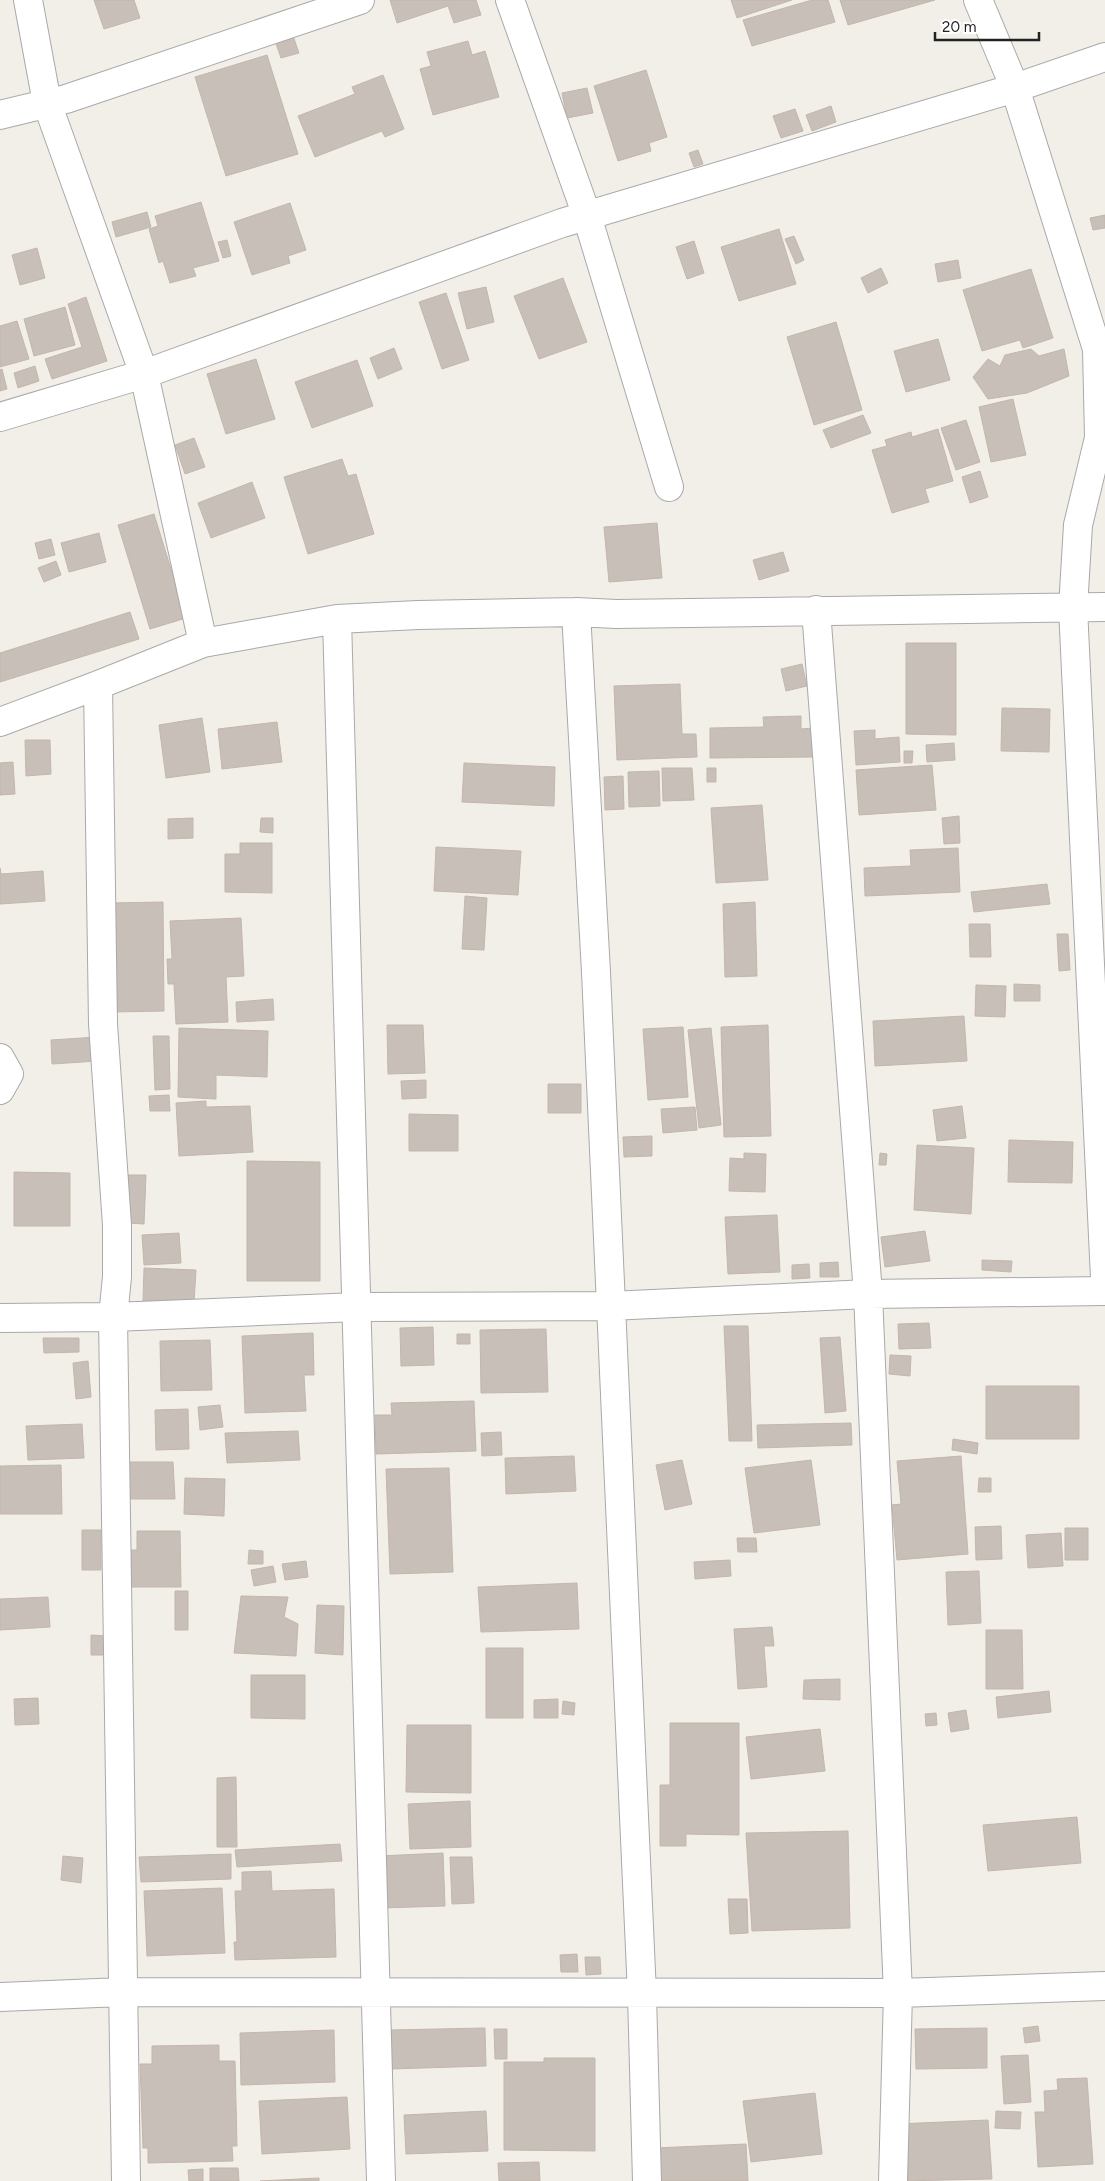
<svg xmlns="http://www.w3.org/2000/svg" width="1105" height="2181" font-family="Figtree,sans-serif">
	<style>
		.building { fill: #c7bfb8; stroke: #c4b6ab }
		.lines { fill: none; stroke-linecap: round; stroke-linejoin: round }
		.minor-casing { stroke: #a9a9a9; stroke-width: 30 }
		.minor { stroke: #fff; stroke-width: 28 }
	</style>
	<rect width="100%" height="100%" fill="#f2efe9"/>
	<path class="building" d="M94 0H134L140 18 104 29Z
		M390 0H476L481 15 454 23 448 6 397 23Z
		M731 0H792L737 18Z
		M812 0H828L835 22 752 46 743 20Z
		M840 0H935L848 25Z
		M292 33 299 53 281 58 274 38Z
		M468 41 472 55 485 51 499 97 433 115 420 69 431 66 427 52Z
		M267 55 298 154 226 176 195 77Z
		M646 70 667 137 649 143 651 151 618 161 594 86Z
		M383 75 404 129 385 137 382 131 315 157 298 116 355 94 352 87Z
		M587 88 593 113 567 118 562 93Z
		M831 106 836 122 812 131 806 115Z
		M795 109 803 131 781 138 773 116Z
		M698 150 703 164 694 167 689 153Z
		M201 202 219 261 193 268 196 276 170 283 163 261 159 263 149 229 158 226 155 216Z
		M290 203 306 250 288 256 290 263 252 275 234 222Z
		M147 212 151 227 116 237 112 222Z
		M1105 215V228L1093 230 1090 218Z
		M779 229 796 284 739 301 721 247Z
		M794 236 804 260 796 264 785 239Z
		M227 240 231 256 223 258 218 242Z
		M694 241 704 273 687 279 676 247Z
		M37 248 45 278 20 285 12 255Z
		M958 260 961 278 938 282 935 264Z
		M881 268 888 283 868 293 861 278Z
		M1031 269 1053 338 1023 348 1020 340 982 351 963 290Z
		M563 278 587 342 539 359 514 296Z
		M486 287 494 322 467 329 458 293Z
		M446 293 469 360 442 369 419 302Z
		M86 297 107 361 52 379 45 359 82 347 68 304Z
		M65 307 75 345 34 356 24 319Z
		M17 321 29 359 0 367V326Z
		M836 322 862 410 814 425 787 337Z
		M938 339 950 380 906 392 894 351Z
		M394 348 402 369 378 379 370 358Z
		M1031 349 1039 356 1064 349 1069 376 1027 393 988 399 973 377 988 359 1000 366 1005 355Z
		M256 359 275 419 226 434 207 374Z
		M357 360 373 406 312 428 295 382Z
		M35 366 39 381 18 388 14 373Z
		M2 369 7 389 0 391V370Z
		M1013 399 1026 455 991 462 979 407Z
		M863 415 871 433 831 448 823 430Z
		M966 420 980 462 956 470 941 428Z
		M938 429 953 481 925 489 929 502 892 513 872 450 887 446 885 440 911 432 912 437Z
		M194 438 205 467 185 474 175 445Z
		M342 459 348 476 356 474 374 534 308 554 284 477Z
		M980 471 988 497 970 503 962 477Z
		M252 482 265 518 211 538 198 503Z
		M154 514 186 618 150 629 118 525Z
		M657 523 662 578 609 582 604 527Z
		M99 533 106 562 69 572 61 543Z
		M51 539 55 555 39 559 35 543Z
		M783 552 789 571 759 580 753 560Z
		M56 561 61 575 44 582 38 568Z
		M130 612 139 639 0 682V653Z
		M906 643H956V735L906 734Z
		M802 664 807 686 786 691 781 669Z
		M680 684 682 734H696L697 757 617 760 614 686Z
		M1002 708 1050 709 1049 752 1001 751Z
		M801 716V729L813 728V757L710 758V728L764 727 763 717Z
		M202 718 210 772 166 778 159 725Z
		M277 722 282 762 222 769 218 729Z
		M875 730V739L899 737 900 762 856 765 854 731Z
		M25 740H50L51 774 26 776Z
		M954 743 955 760 927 762 926 745Z
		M904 751H913L912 763H904Z
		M13 762 15 794 0 795V763Z
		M464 763 555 767 554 806 462 802Z
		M932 765 936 810 859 815 856 770Z
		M662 768H692L694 800 663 801Z
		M707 768H716V782H707Z
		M659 771 660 806 629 807 628 772Z
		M623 776 624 809 605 810 604 777Z
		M762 805 768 880 716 883 711 808Z
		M959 816 960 843 944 844 942 818Z
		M193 818V838L168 839V819Z
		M261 818H273V833L260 832Z
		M240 843H272V893L225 892V854H240Z
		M436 847 521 851 518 895 434 891Z
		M958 848 960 892 865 896 864 868 911 866 910 850Z
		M0 868 1 874 43 871 45 901 0 904Z
		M1047 884 1050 904 974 912 971 892Z
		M465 896 487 898 484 950 462 949Z
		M163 902 164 1011 113 1012 110 903Z
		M755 902 757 976 725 977 723 904Z
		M241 918 244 976 226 977 228 1022 176 1024 174 984H168L167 959H172L170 921Z
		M969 924H990L991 957H970Z
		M1057 934H1068L1070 970 1059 971Z
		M1014 984 1040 985V1001H1014Z
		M976 985 1006 986 1005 1017 975 1016Z
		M273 999 274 1020 237 1022 236 1002Z
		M964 1016 967 1061 875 1066 873 1021Z
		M387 1025H423L425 1073 388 1074Z
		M768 1025 771 1136 724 1137 721 1027Z
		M683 1027 688 1097 648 1100 643 1029Z
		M179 1028 268 1031 267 1077 216 1075V1099L178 1097Z
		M711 1028 721 1125 699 1128 688 1030Z
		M153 1036H169L170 1089 155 1090Z
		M97 1037 98 1061 52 1064 51 1040Z
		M426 1080V1098L402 1099 401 1081Z
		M548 1084H581V1113H548Z
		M169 1095 170 1111H150L149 1096Z
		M206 1101V1107L250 1106 253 1152 179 1156 176 1103Z
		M962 1106 966 1138 937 1141 933 1110Z
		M695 1107 697 1130 663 1133 661 1109Z
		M409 1114 458 1115V1151H409Z
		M652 1136V1156L624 1157 623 1137Z
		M1009 1140 1073 1142 1072 1183 1008 1182Z
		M917 1145 974 1148 971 1214 914 1210Z
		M744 1153 766 1154 765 1192 729 1191 730 1158 744 1159Z
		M880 1153 887 1154 886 1165H879Z
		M247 1161 320 1162V1281H247Z
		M14 1172 70 1173V1226H14Z
		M128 1175H146L144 1224 127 1223Z
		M777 1215 780 1272 728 1274 725 1217Z
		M925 1231 930 1261 885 1267 881 1237Z
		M179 1233 181 1263 144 1265 142 1235Z
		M982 1260 1012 1261 1011 1272 982 1270Z
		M838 1262 839 1277H820V1263Z
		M809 1264 810 1278 792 1279V1265Z
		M144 1268 196 1270 194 1303 143 1301Z
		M929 1323 931 1348 899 1349 898 1324Z
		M724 1326H748L752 1441H729Z
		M433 1327 434 1365 401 1366 400 1328Z
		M546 1329 548 1392 481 1393 480 1330Z
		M313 1333 314 1375H304L306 1411 245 1413 242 1336Z
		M457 1334H470V1344H457Z
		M840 1337 846 1411 825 1413 820 1338Z
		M43 1338H79V1352L44 1353Z
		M210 1340 212 1390 161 1391 160 1341Z
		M890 1355 911 1356 910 1376 889 1374Z
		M88 1361 91 1397 76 1399 73 1363Z
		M986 1386H1079V1439H986Z
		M474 1401 476 1451 376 1454 375 1415H392L391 1403Z
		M220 1405 223 1427 200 1430 198 1407Z
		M188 1409 189 1449 156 1450 155 1410Z
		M851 1423 852 1445 758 1448 757 1425Z
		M82 1424 84 1458 28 1460 26 1426Z
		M298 1431 300 1460 227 1463 225 1433Z
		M501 1432 502 1455 482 1456 481 1433Z
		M953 1439 978 1443 977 1454 952 1450Z
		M574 1456 576 1491 506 1494 505 1458Z
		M961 1456 968 1554 897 1560 892 1505 901 1504 897 1461Z
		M682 1460 692 1504 665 1510 656 1465Z
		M811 1460 820 1525 754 1533 745 1468Z
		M128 1462H173L175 1499H130Z
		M61 1465 62 1514H0V1466Z
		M449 1468 453 1572 390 1574 386 1469Z
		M185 1478 225 1479 224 1516 184 1514Z
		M979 1478H991V1492H978Z
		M1001 1526 1002 1559 976 1560 975 1527Z
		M1065 1528H1088V1560H1065Z
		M82 1530H101V1570H82Z
		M137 1531H180L181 1587H118L117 1550H137Z
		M1061 1533 1063 1566 1028 1568 1026 1535Z
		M737 1538H756L757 1552H738Z
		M249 1550 263 1551V1564H248Z
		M730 1560 731 1576 695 1579 694 1562Z
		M306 1561 308 1577 285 1580 282 1564Z
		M273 1566 276 1582 254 1586 251 1570Z
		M979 1571 981 1623 948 1625 946 1572Z
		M577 1583 579 1629 481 1632 478 1587Z
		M175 1591H188V1630H175Z
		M241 1596 288 1597 284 1617 298 1624 296 1656 234 1653Z
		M48 1597 50 1627 0 1630V1599Z
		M317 1605 344 1606 343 1655 315 1653Z
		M772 1627 774 1646H764L767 1687 738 1689 734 1629Z
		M986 1630H1022L1023 1689H986Z
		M91 1635 106 1636V1655H91Z
		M486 1648H523V1718H486Z
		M251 1675H305V1719L251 1718Z
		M840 1679V1700L803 1699 804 1680Z
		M1049 1691 1051 1712 998 1718 996 1697Z
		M38 1698 39 1724 15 1725 14 1699Z
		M558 1699V1718H534V1700Z
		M563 1701 575 1703 574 1715 562 1714Z
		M966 1710 969 1729 951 1732 948 1713Z
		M936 1713 937 1725 926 1726 925 1714Z
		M670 1723H739V1835L686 1834V1846H660V1785H670Z
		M407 1725H471V1793L406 1792Z
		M820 1729 825 1771 751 1779 746 1737Z
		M236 1777 237 1847H217V1778Z
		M470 1801 471 1847 410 1849 408 1804Z
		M1077 1817 1081 1863 988 1871 983 1825Z
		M848 1831 850 1928 752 1931 746 1833Z
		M340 1844 342 1861 237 1867 235 1850Z
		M443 1853 445 1906 382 1908 379 1856Z
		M231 1854V1879L141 1882 139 1857Z
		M63 1856 83 1858 81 1883 61 1880Z
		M450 1857H472L474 1903 452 1904Z
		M271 1871 272 1891 334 1889 336 1957 235 1960 234 1942H237L235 1891H242V1872Z
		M222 1888 225 1953 147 1956 144 1891Z
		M728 1899H747L748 1933 730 1934Z
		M577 1954 578 1972H561L560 1955Z
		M585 1957H600L601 1974 586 1975Z
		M1038 2026 1040 2041 1025 2043 1023 2028Z
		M485 2028 486 2066 391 2069 390 2030Z
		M987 2028V2068L916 2069 915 2029Z
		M494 2029H507V2059H495Z
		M334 2030 335 2082 241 2085 240 2033Z
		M219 2045V2061H235L237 2146H232L233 2161 148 2163V2148H143L140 2064H152V2046Z
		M1028 2055 1031 2102 1004 2104 1001 2056Z
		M544 2058H595V2151L504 2150V2062H544Z
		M1087 2078 1093 2164 1038 2167 1035 2112H1045L1044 2091 1058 2090 1057 2079Z
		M815 2093 822 2154 751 2162 743 2101Z
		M347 2097 350 2149 262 2154 259 2101Z
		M486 2111 488 2151 406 2154 404 2115Z
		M996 2111 1021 2112 1020 2129 995 2128Z
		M988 2120 992 2179 900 2181 897 2124Z
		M746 2144 748 2181H657L655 2148Z
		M539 2162 540 2181H499L498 2163Z
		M210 2168H238L239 2181H210Z
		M203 2169V2181H189L188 2170Z
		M319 2178V2181H260Z"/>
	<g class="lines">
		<g class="minor-casing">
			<path id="minor" d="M28 0 47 103 144 374 203 643
				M510 0 587 216 669 487
				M978 0 1015 88 1097 349 1099 438 1078 525 1073 608 1105 1278
				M0 115 66 99 360 0
				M0 417 144 374 562 223 1015 88 1105 57
				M816 610 868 1294 898 1993 893 2181
				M576 612 596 972 642 1994 647 2181
				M337 619 381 2181
				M98 685 103 1024 117 1225V1277L113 1317 126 2181
				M0 722 98 685 203 643 337 619 418 615 576 612 616 614 1105 607
				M0 1058 9 1074 0 1090
				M0 1318 113 1317 357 1307 610 1306 868 1294 1105 1291
				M0 1997 122 1992 898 1993 1105 1986"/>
		</g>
		<use href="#minor" class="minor"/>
	</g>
	<path d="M935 32v8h104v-8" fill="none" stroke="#222222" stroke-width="2.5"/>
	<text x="942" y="32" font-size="15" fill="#222222" stroke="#ffffff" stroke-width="4" paint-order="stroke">20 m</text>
</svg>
